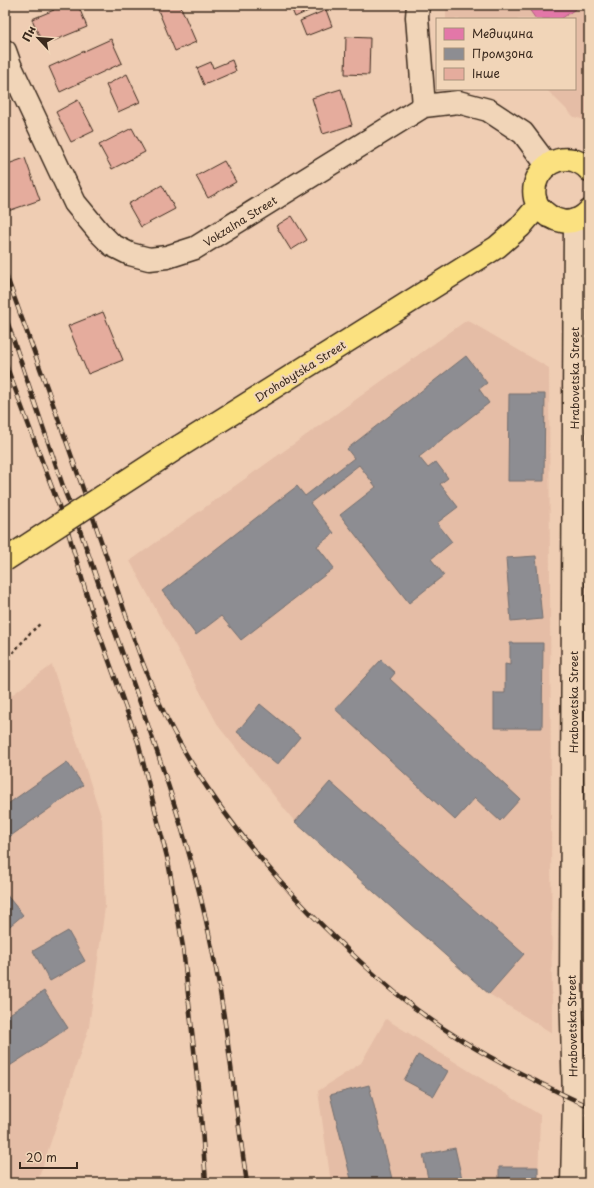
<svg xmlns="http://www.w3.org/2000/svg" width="594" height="1188" font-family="'Playpen Sans',sans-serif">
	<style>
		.built { fill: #e5bda6 }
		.health { fill: #e377a8; stroke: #b1607f }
		.industry { fill: #8d8d92; stroke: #746f6f }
		.building { fill: #e5ac9d; stroke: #3b2a1e }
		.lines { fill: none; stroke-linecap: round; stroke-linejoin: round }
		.minor-casing { stroke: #3b2a1e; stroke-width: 25 }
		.major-casing { stroke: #3b2a1e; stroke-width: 25 }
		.path { stroke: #3b2a1e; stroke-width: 2.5; stroke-dasharray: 3 3; stroke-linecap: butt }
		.minor { stroke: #f1d5b8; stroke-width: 22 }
		.major { stroke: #fbe180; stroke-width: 22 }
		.rail-casing { stroke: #3b2a1e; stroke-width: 4.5 }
		.rail { stroke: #f1d5b8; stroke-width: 3; stroke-dasharray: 9; stroke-linecap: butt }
		.major-bridge-casing { stroke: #3b2a1e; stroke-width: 25; stroke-linecap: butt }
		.major-bridge { stroke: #fbe180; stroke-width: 22 }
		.labels { text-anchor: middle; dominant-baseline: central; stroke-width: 4; stroke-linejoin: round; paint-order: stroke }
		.street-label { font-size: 11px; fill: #3b2a1e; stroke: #f1d5b8 }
	</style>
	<rect width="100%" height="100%" fill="#efcdb3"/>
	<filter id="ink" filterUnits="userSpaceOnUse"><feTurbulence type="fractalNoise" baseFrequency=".025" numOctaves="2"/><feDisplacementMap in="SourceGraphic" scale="8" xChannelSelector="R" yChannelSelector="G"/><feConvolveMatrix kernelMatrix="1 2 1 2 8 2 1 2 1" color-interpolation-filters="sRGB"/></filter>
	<g filter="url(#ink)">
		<path class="built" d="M446 5H589V121L574 117 546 89H575V19H446Z
			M467 320 549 368 552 1033 489 994 295 822 219 727 130 561Z
			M52 665 102 819 105 907 89 1027 37 1183H5V700Z
			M386 1019 540 1115 538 1183H331L318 1091 361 1063Z"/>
		<path class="health" d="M526 5H581L561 19H536Z"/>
		<path class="industry" d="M466 356 487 383 479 389 489 403 419 457 428 468 436 462 448 478 440 484 458 507 437 523 452 542 431 559 444 575 409 603 340 515 376 487 359 465 310 503 334 533 317 546 334 568 241 640 221 616 196 635 162 591 297 486 305 496 354 458 347 449Z
			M509 394H545L544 481H508Z
			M536 556 542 619 511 622 506 558Z
			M510 643H543L542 728H494V693H505V664L510 665Z
			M381 660 395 673 390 679 520 799 500 821 475 798 455 820 335 709Z
			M260 704 300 737 277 765 237 732Z
			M67 762 83 785 5 840V806Z
			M330 782 524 954 489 994 295 822Z
			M5 893 23 915 5 930Z
			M68 931 85 961 50 981 33 951Z
			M44 991 68 1028 5 1069V1017Z
			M418 1055 448 1071 434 1096 404 1080Z
			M369 1085 393 1183H352L330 1095Z
			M455 1148 463 1183H429L423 1155Z
			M499 1167H538V1183H499Z"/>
		<path class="building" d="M51 5H78L87 27 43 45 32 19 54 10Z
			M156 5H180L196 42 175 51Z
			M290 5H321L295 17Z
			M326 10 332 26 306 36 300 21Z
			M346 37 370 38 369 75 345 74Z
			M111 39 122 63 60 92 49 67Z
			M232 60 236 71 204 85 197 68 211 62 213 68Z
			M127 74 140 102 118 112 106 85Z
			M341 89 352 125 323 134 312 98Z
			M78 100 94 131 71 142 56 112Z
			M132 128 145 152 112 169 99 145Z
			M25 158 40 200 5 212V165Z
			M224 161 236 182 208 198 196 176Z
			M162 185 175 209 141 227 128 204Z
			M292 216 307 240 291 250 276 226Z
			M103 312 123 360 88 374 68 326Z"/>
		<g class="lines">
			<g class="minor-casing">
				<path id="minor" d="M418 5 417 17 424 106
					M5 51 10 65 75 203 99 232 112 245 130 254 149 259 167 257 195 248 424 106 458 102 488 110 523 133 547 165
					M572 1183 574 1100 571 983 575 220"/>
			</g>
			<g class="major-casing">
				<path id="major" d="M548 216C519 197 540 153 573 160 579 162 585 165 589 170
					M180 446 497 247 520 227 538 206C552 222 572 229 589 211"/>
			</g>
			<path class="path" d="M5 662 30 633 41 623"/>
			<use href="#minor" class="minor"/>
			<use href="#major" class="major"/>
			<g class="rail-casing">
				<path id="rail" d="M5 272C37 360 70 449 100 538 123 604 142 674 176 736 212 803 259 860 311 914 339 942 367 969 397 994 439 1029 487 1057 536 1081 554 1090 571 1099 589 1106
					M5 315 65 492C85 539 99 587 116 635 151 733 187 831 209 934 227 1016 234 1100 247 1183
					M5 362 66 525 94 619 138 742 168 861 183 947 201 1115 206 1183"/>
			</g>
			<use href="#rail" class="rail"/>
			<g class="major-bridge-casing">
				<path id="major-bridge" d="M5 560 180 446"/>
			</g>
			<use href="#major-bridge" class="major-bridge"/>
		</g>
	</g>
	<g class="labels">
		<g class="street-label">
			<text transform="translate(240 221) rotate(-32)">Vokzalna Street</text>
			<text transform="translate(300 371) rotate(-32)">Drohobytska Street</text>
			<text transform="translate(574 378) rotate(-90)">Hrabovetska Street</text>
			<text transform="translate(573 702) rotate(-90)">Hrabovetska Street</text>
			<text transform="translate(572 1026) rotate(-91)">Hrabovetska Street</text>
		</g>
	</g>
	<rect width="594" height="1188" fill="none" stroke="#f1d5b8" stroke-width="20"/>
	<rect x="10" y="10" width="574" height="1168" fill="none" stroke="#3b2a1e" stroke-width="1.5" filter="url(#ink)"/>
	<rect x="436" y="18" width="140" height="72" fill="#f1d5b8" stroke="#a8917a"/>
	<rect x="444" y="28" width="20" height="12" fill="#e377a8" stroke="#a8917a"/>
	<text x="472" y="38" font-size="12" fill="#3b2a1e">Медицина</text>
	<rect x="444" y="48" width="20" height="12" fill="#8d8d92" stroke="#a8917a"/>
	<text x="472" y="58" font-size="12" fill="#3b2a1e">Промзона</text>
	<rect x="444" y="68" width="20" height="12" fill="#e5ac9d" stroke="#a8917a"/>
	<text x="472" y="78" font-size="12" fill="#3b2a1e">Інше</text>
	<g transform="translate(38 38) rotate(296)" stroke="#f1d5b8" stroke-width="3" paint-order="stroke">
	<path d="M0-3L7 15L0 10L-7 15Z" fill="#3b2a1e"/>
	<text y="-6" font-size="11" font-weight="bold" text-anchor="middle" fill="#3b2a1e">Пн</text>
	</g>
	<path d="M20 1162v6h57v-6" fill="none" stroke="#3b2a1e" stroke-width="2"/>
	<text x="26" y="1162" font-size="12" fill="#3b2a1e" stroke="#f1d5b8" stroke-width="3" paint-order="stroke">20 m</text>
</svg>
